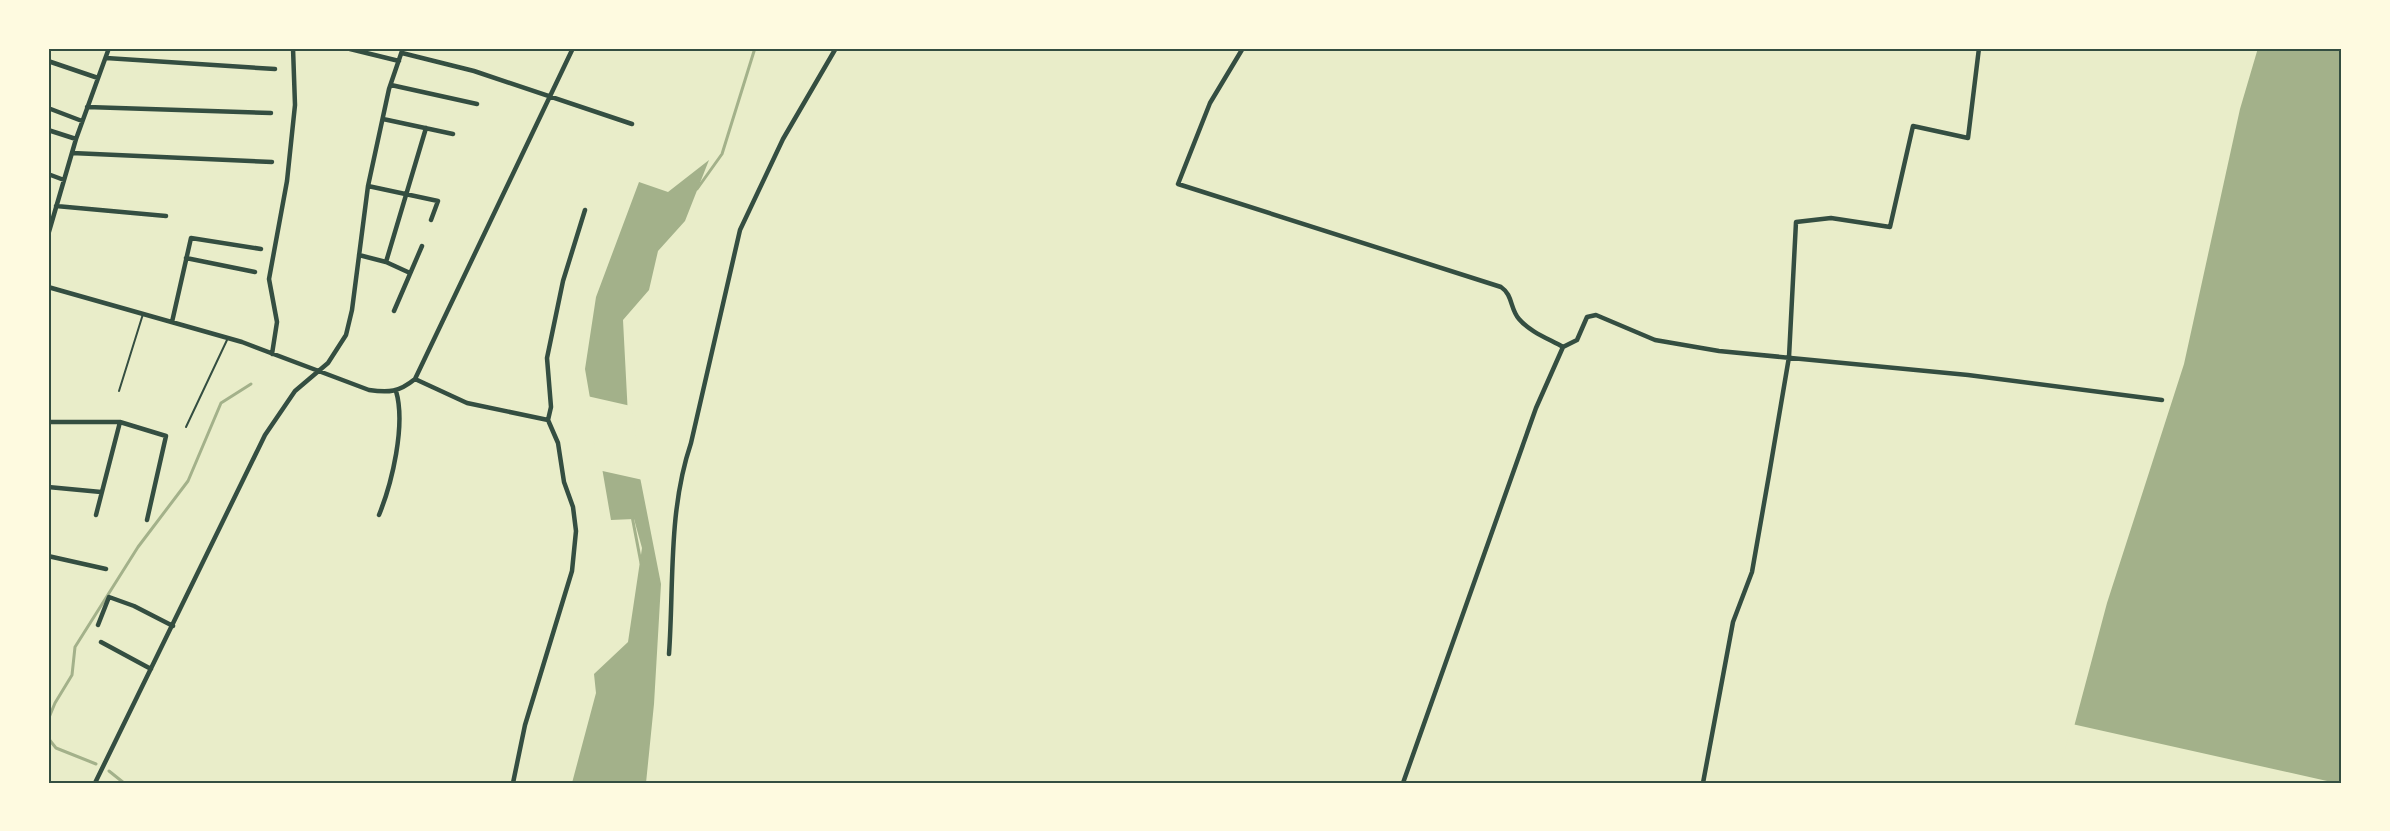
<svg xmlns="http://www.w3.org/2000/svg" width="2390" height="831" font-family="Signika,sans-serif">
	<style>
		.water { fill: #a3b18a }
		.pier { fill: #e9edc9 }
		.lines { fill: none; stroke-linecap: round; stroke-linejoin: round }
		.stream { stroke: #a3b18a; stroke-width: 3 }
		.service { stroke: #344e41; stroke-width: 2 }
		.minor { stroke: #344e41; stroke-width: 4.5 }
		.neatline { fill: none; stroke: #344e41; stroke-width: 2 }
	</style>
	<rect width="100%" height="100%" fill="#e9edc9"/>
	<path class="water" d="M2258 48H2342V783H2059L2107 603 2184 364 2240 109Z
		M709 160 685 221 658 251 649 290 623 320 628 416 661 584 654 704 646 783H572L596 693 594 674 628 642 642 548 634 519 611 520 585 369 596 297 639 182 668 192Z"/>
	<path class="pier" d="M587 396 631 406 643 480 598 470Z
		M2072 724 2336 783H2056Z"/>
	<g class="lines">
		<path class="stream" d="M697 189 722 154 755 48
			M632 516 641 563
			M48 720 55 703 72 675 75 647 138 547 188 481 221 403 251 384
			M48 738 56 748 96 764
			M109 771 124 783"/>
		<path class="service" d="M119 391 143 314
			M186 427 227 340"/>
		<path class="minor" d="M346 48 399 61
			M1243 48 1210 103 1178 184 1501 287C1513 295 1510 309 1519 319 1530 332 1549 339 1563 347L1577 340 1587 317 1596 315 1655 340 1719 351 1968 375 2162 400
			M402 53 474 71 632 124
			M106 58 275 69
			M48 61 98 78
			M391 85 477 104
			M87 107 271 113
			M48 108 82 121
			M383 119 453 134
			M48 130 76 139
			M72 153 272 162
			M48 174 64 180
			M368 186 438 201 431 220
			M56 206 166 216
			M48 235 76 139 109 48
			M359 255 386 262 410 273
			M186 258 255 272
			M386 262 426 128
			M48 287 242 342 369 390C389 393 399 392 415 379L573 48
			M394 311 422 246
			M172 322 191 238 261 249
			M272 354 277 322 269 279 287 181 295 105 293 48
			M415 379 467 403 548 420
			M48 422H120L166 436 147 520
			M48 487 101 492
			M96 515 120 422
			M379 515C392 483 406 425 396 391
			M48 556 106 569
			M98 625 109 597 134 606 173 626
			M101 642 151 669
			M669 654C674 583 668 511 691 443L740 230 783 139 836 48
			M95 783 265 435 295 391 328 363 346 335 352 310 368 186 389 89 403 48
			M513 783 525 725 572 571 576 531 573 507 564 482 558 443 548 420 551 407 547 358 563 281 585 210
			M1403 783 1536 408 1563 347
			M1703 783 1733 622 1752 572 1769 475 1789 357 1796 222 1831 218 1890 227 1913 126 1968 138 1979 48"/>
	</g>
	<rect width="2390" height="831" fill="none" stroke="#fefae0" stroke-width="99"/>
	<rect x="50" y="50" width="2290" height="732" class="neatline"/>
</svg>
